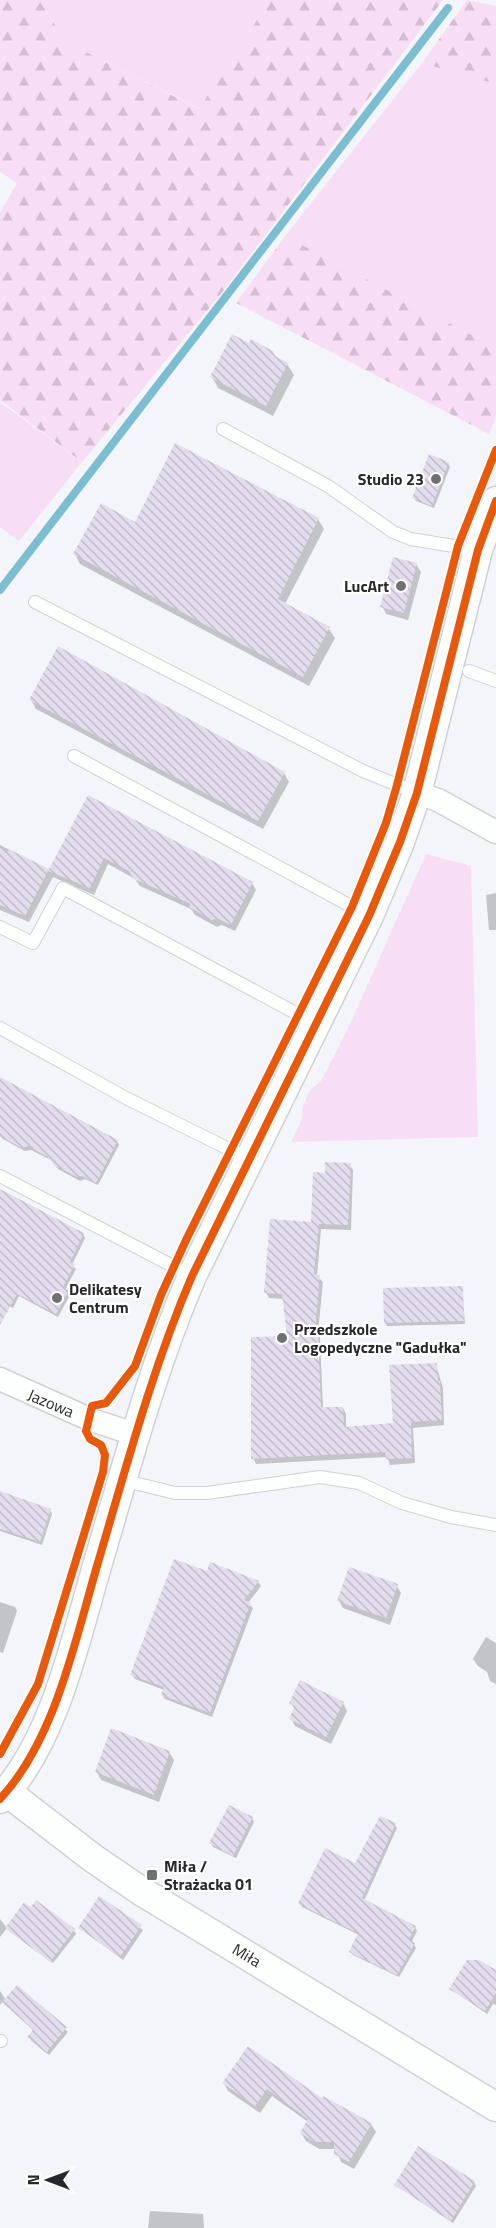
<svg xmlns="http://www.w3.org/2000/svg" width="496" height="2228" font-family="'Titillium Web',sans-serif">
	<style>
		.green { fill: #f8def4 }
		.forest { fill: url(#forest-firs) }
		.shadow { fill: #0003 }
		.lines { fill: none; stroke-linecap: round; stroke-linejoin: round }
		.stream { stroke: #7bbdd1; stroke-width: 8 }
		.building { fill: url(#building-back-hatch) }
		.service-casing { stroke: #d0d1d5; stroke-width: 14 }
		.minor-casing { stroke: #d0d1d5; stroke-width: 25 }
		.tertiary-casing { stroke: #d0d1d5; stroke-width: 31 }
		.service { stroke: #fdfefe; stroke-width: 12 }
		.minor { stroke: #fdfefe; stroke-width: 22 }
		.tertiary { stroke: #fdfefe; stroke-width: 28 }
		.cycleway-casing { stroke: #fff; stroke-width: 11 }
		.cycleway { stroke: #e8590c; stroke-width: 8 }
		.poi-dot { fill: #6f7074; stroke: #fff; stroke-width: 2 }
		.labels { text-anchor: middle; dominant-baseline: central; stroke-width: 4.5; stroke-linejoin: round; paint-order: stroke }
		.poi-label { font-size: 16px; font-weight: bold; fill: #28282c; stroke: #fff; text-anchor: start }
		.street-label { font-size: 16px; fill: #28282c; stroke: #fff }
	</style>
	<defs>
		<pattern id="forest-firs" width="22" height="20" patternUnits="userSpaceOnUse" patternTransform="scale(1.5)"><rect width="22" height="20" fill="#f8def4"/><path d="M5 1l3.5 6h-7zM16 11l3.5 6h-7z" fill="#d5bed1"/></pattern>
		<pattern id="building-back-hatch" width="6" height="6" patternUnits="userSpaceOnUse" patternTransform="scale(1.5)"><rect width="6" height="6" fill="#e2dcec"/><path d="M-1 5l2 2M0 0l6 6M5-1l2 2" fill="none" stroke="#c2bdcb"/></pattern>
	</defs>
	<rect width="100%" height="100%" fill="#f4f5fb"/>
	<path class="green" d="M39 0H270L200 109 66 42Z
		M422 63 496 84V348L285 236Z
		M0 402 82 462 19 541 0 527Z
		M426 854 471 866 478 1137 291 1142 302 1119 303 1106 310 1090 321 1081 349 1026Z"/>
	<path class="forest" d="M0 0H39L66 42 199 109 270 0H443L221 294 82 462 0 400V213L17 183 0 172Z
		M467 0 496 6V84L422 63Z
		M285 236 496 348V417L489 434 236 303Z"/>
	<path class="shadow" d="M276 359 287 364 294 375 273 416 218 388 212 377Z
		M448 463 450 467 434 508 416 501 414 498Z
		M318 519 324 529 285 604 329 629 335 638 309 686 80 564 75 554 136 524Z
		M416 564 421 572 408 620 386 614 382 606Z
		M31 700 284 773 289 782 263 829 36 709Z
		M88 797 252 883 256 890 235 931 222 925 217 927 195 915 191 909 140 886 135 879 108 864 94 895 53 877 29 922 0 910V845L50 871Z
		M496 893V930H489L486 895Z
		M0 1079 117 1141 119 1145 98 1185 85 1179 80 1181 58 1169 51 1160 31 1150 25 1151 3 1139 0 1136Z
		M350 1165 353 1170 351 1230 321 1229 317 1276 323 1282 318 1333 320 1338 323 1409 343 1408 346 1414V1429L394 1425 436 1365 443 1388 444 1425 413 1428 415 1463 390 1465 387 1457 256 1464 253 1458 289 1337 284 1299 269 1298 266 1292 312 1223 326 1174Z
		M0 1191 83 1234 85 1238 72 1265 76 1269 65 1290 70 1295 58 1317 19 1296 13 1308 0 1301Z
		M462 1287 465 1324 387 1326 385 1323Z
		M0 1504 50 1510 52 1514 42 1545 0 1531Z
		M211 1564 258 1582 261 1586 248 1603 253 1608 212 1717 165 1699 162 1695 164 1690 135 1679 132 1675 208 1573Z
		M397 1586 401 1593 390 1625 343 1608 339 1601Z
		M0 1602 15 1607 17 1611 3 1653 0 1652Z
		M486 1637 496 1643V1684L490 1681 487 1672 478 1666 473 1659Z
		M291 1703H343L347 1711 331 1744 295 1726 291 1718 295 1710Z
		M169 1752 174 1760 159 1802 101 1780 97 1772Z
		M252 1818 254 1822 236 1858 213 1847 211 1843Z
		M395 1825 397 1828 364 1901 415 1927 417 1931 412 1941 416 1948 399 1977 353 1955 351 1952 359 1935 302 1907 300 1904 355 1865Z
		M99 1898 143 1930 123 1960 80 1928Z
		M0 1919 7 1928 74 1930 76 1934 53 1963 7 1928 0 1937Z
		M496 1972V2005L493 2004 487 2014 451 1989Z
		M17 1987 68 2032 49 2055 31 2041 29 2037 34 2031 3 2001 0 2005V1991L6 2000Z
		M248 2048 322 2100 323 2098 371 2124 376 2132 354 2169 341 2162 336 2149H319L306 2141 301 2133 308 2122 272 2096 260 2113 228 2091 224 2083Z
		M474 2182 476 2186 453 2223 395 2185Z
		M150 2211 203 2214 204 2228H148Z"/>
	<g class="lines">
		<path class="stream" d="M0 590 448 8"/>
	</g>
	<path class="building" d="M232 334 249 343 251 339 273 351 275 356 288 363 266 406 210 377Z
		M175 443 319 518 278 599 330 627 303 677 73 554 101 503 135 522Z
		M429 454 449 462 432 506 412 498Z
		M393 557 417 563 404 613 380 607Z
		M58 646 285 772 258 821 29 700Z
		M88 795 253 882 231 925 217 918 212 920 189 907 191 904 134 879 129 871 104 858 90 888 48 871 25 916 0 905V848L8 852 9 849 49 869Z
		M0 1077 118 1140 96 1183 82 1176 77 1177 54 1165 48 1157 28 1146 22 1148 0 1136Z
		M325 1162 351 1163 348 1225 319 1224 314 1274 320 1275 315 1331H318L321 1407H343L344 1427 393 1423 389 1365 437 1363 438 1381H440L442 1420 411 1422 412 1458 386 1459 385 1452 251 1459V1337L287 1336 282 1294 264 1293 270 1219 311 1222 313 1172 325 1173Z
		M0 1189 84 1233 70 1262 75 1264 63 1287 69 1290 56 1314 17 1294 0 1325Z
		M463 1286 464 1321 384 1323 383 1288Z
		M0 1491 51 1509 40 1542 0 1529Z
		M174 1559 207 1571 210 1562 259 1581 244 1600 251 1602 210 1713 161 1695 164 1687 130 1675Z
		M349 1567 398 1584 386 1618 337 1601Z
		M300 1680 344 1702 326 1737 289 1719 295 1706 289 1703Z
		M111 1728 170 1751 154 1795 95 1772Z
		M229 1805 253 1817 233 1856 209 1843Z
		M380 1816 396 1823 362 1898 416 1926 409 1939 415 1943 397 1975 349 1952 358 1933 298 1904 325 1848 355 1863Z
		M99 1896 142 1925 120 1957 78 1928Z
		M36 1900 75 1929 50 1962 5 1928 24 1902 31 1907Z
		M467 1960H479L496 1970V1993L485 2011 449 1989Z
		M17 1985 67 2027 46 2053 27 2037 33 2030 2 2002Z
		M248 2046 322 2098 323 2096 372 2123 349 2162 334 2154V2142H314L300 2133 308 2119 267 2089 255 2106 222 2083Z
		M418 2146 475 2181 451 2221 394 2185Z"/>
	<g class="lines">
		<g class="service-casing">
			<path id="service" d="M223 429 328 486 393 532 411 539 478 550
				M35 602 363 771 417 793
				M469 671 496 681
				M74 756 369 916
				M0 927 33 943 63 888 316 1024
				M0 1028 126 1098 251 1160
				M0 1176 192 1276
				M122 1480 175 1493H207L320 1477 359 1483 402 1503 451 1517 496 1525
				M0 2041H1"/>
		</g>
		<g class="minor-casing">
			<path id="minor" d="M417 793 438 800 496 832
				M0 1379 89 1419 137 1435"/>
		</g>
		<g class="tertiary-casing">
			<path id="tertiary" d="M7 1792 94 1859 141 1891 496 2107
				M0 1799C55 1740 75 1641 97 1566 126 1468 152 1369 192 1276L369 916 400 842 417 793 478 550 496 501"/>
		</g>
		<use href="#service" class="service"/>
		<use href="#minor" class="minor"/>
		<use href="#tertiary" class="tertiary"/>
		<g class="cycleway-casing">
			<path id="cycleway" d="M0 1754 38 1684 103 1472 105 1455 101 1445 90 1439 86 1431 92 1406 106 1403 135 1366 161 1295 187 1238 352 907 386 823 397 785 458 546 496 450
				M0 1799C55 1740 75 1641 97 1566 126 1468 152 1369 192 1276L369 916 400 842 417 793 478 550 496 501"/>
		</g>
		<use href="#cycleway" class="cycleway"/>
	</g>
	<g class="poi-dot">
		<circle cx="436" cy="479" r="6"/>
		<circle cx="401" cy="586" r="6"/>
		<circle cx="57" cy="1298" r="6"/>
		<circle cx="282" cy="1338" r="6"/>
		<rect x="146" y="1869" width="12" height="12" rx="3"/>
	</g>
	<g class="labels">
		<g class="poi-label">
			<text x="424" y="479" text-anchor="end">Studio 23</text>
			<text x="389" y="586" text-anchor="end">LucArt</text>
			<text x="69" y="1289">Delikatesy<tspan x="69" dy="18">Centrum</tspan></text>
			<text x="294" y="1329">Przedszkole<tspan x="294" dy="18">Logopedyczne "Gadułka"</tspan></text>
			<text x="164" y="1866">Miła /<tspan x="164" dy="18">Strażacka 01</tspan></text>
		</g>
		<g class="street-label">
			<text transform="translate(51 1403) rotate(23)">Jazowa</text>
			<text transform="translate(247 1955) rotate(31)">Miła</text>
		</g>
	</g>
	<g transform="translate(48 2180) rotate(270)" stroke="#ffffff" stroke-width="4.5" paint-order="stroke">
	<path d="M0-4.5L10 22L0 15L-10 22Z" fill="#28282c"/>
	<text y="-9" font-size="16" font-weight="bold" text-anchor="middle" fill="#28282c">N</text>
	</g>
</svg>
